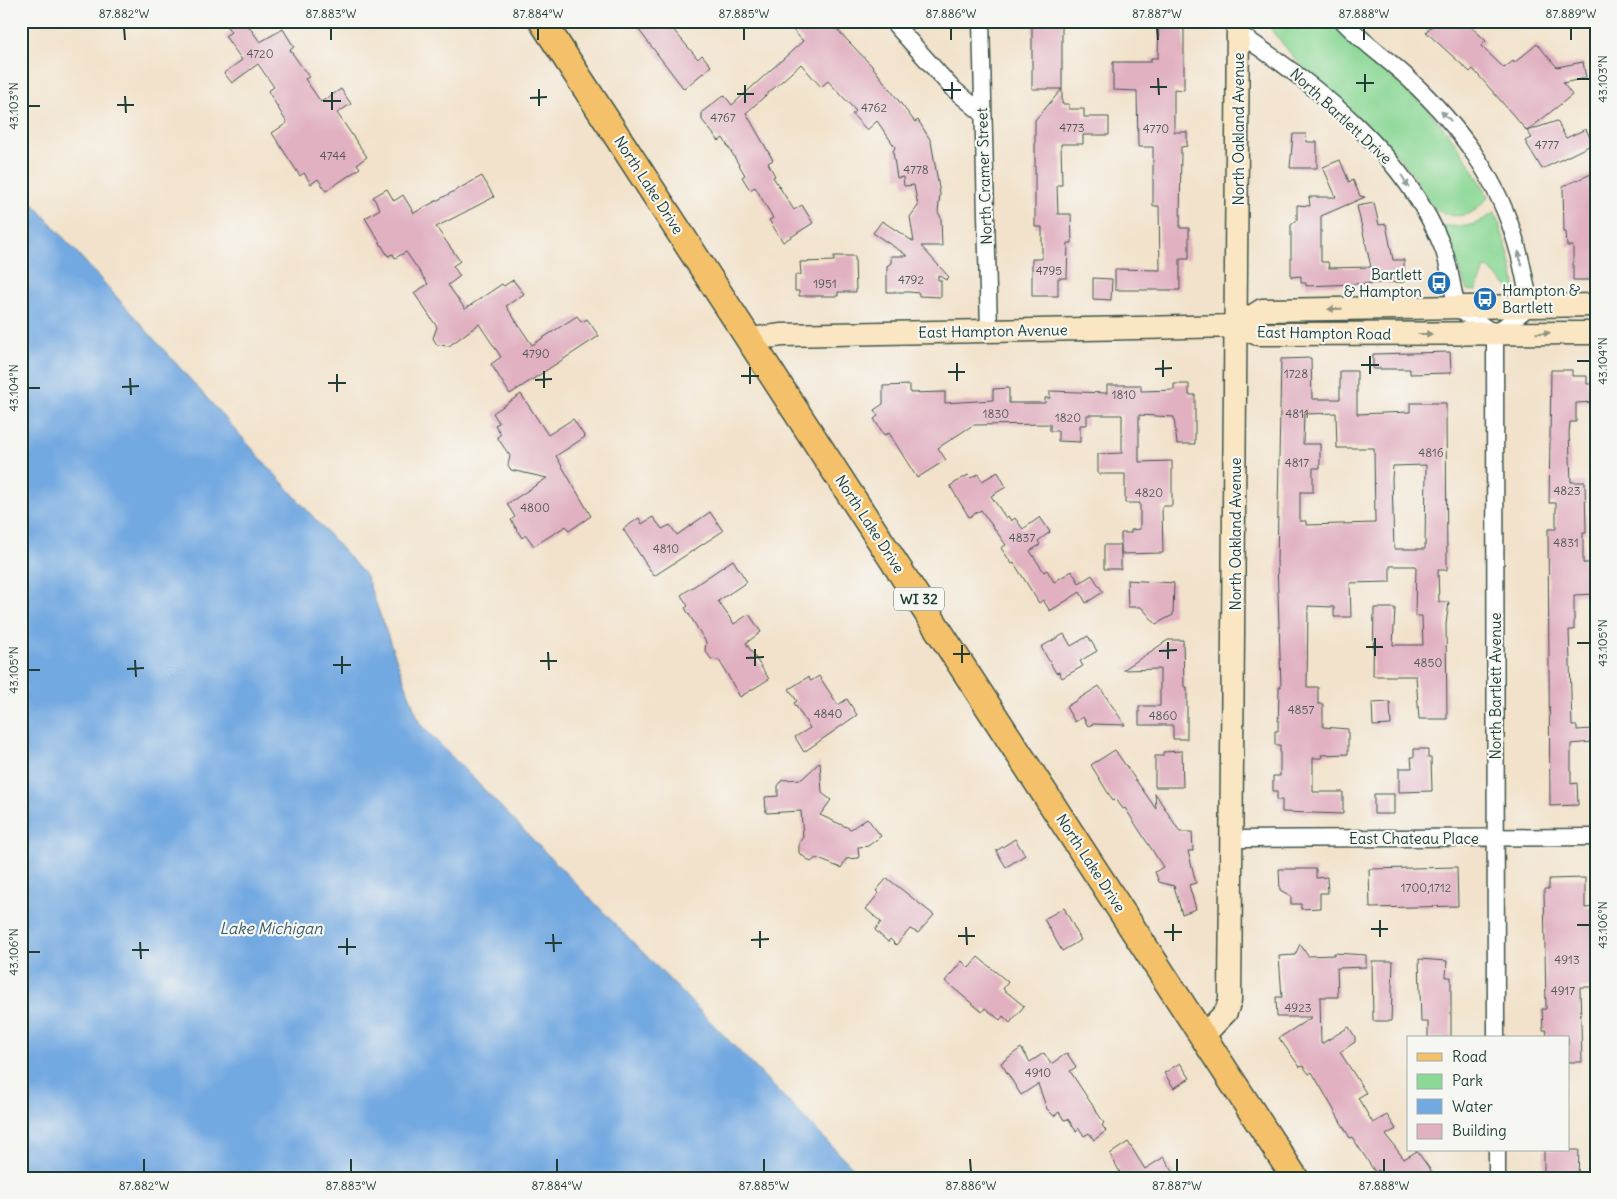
<svg xmlns="http://www.w3.org/2000/svg" width="1617" height="1199" font-family="Delius,sans-serif">
	<style>
		.green { fill: #8cd896; stroke: #568a65 }
		.water { fill: #73a9e1; stroke: #49738a }
		.building { fill: #e1b0c1; fill-rule: evenodd }
		.lines { fill: none; stroke-linecap: round; stroke-linejoin: round }
		.minor-casing { stroke: #3f564b; stroke-width: 19 }
		.secondary-casing { stroke: #3f564b; stroke-width: 25 }
		.primary-casing { stroke: #3f564b; stroke-width: 29 }
		.minor { stroke: #fff; stroke-width: 16 }
		.secondary { stroke: #fbe6c3; stroke-width: 22 }
		.primary { stroke: #f4c16a; stroke-width: 26 }
		.oneway { fill: #8f9e9a }
		.oneway2 { fill: #8d927c }
		.ticks { fill: none; stroke: #1f3d34; stroke-width: 2 }
		.labels { text-anchor: middle; dominant-baseline: central; stroke-width: 4.5; stroke-linejoin: round; paint-order: stroke }
		.number-label { font-size: 12px; fill: #505a57 }
		.shield { fill: #f6f6f2; stroke: #60746d; stroke-width: 1 }
		.shield-label { font-size: 14px; font-weight: bold; fill: #1f3d34 }
		.street-label { font-size: 15px; fill: #1f3d34; stroke: #f6f6f2 }
		.poi-label { font-size: 15px; fill: #1f3d34; stroke: #f6f6f2; text-anchor: end }
		.water-label { font-size: 16px; font-style: italic; fill: #385d68; stroke: #f6f6f2 }
		.neatline { fill: none; stroke: #1f3d34; stroke-width: 2 }
		.ticks-label { font-size: 12px; text-anchor: middle; fill: #1f3d34 }
	</style>
	<rect width="100%" height="100%" fill="#f6f6f2"/>
	<filter id="ink" filterUnits="userSpaceOnUse"><feTurbulence type="fractalNoise" baseFrequency=".02" numOctaves="2"/><feDisplacementMap in="SourceGraphic" scale="10" xChannelSelector="R" yChannelSelector="G"/><feConvolveMatrix kernelMatrix="1 2 1 2 8 2 1 2 1" color-interpolation-filters="sRGB"/></filter>
	<filter id="wash" filterUnits="userSpaceOnUse"><feTurbulence type="fractalNoise" baseFrequency=".0096" numOctaves="4" result="noise"/><feDisplacementMap in="SourceGraphic" scale="20" xChannelSelector="R" yChannelSelector="G"/><feGaussianBlur stdDeviation="1.12" result="paint"/><feColorMatrix in="noise" values="0 0 0 0 0 0 0 0 0 0 0 0 0 0 0 0 0 1.4 0 .05"/><feComposite in="paint" operator="in"/></filter>
	<g filter="url(#wash)">
		<rect width="100%" height="100%" fill="#f2e2cb"/>
		<path class="green" d="M1268 21H1331C1356 51 1388 71 1416 98 1446 126 1469 160 1488 196 1476 216 1457 221 1436 210 1430 206 1414 174 1407 166 1382 136 1352 113 1323 88 1304 71 1288 50 1272 31Z
			M1495 212 1509 255 1516 290H1511L1488 268 1484 269 1476 291 1467 290 1443 225C1464 229 1478 225 1495 212Z"/>
		<path class="water" d="M21 190 366 576 420 724 863 1178H21Z"/>
		<g id="blocks">
			<path class="building" d="M223 21H245L260 42 283 29 294 47 290 50 309 77 305 79 321 102 341 89 351 104 337 113 367 157 357 164 360 168 326 191 318 179 311 184 304 173 300 176 272 133 287 123 268 91 274 87 258 64 232 83 224 73 242 60 225 36 231 32Z
				M632 21H666L698 59 702 55 711 66 684 89Z
				M802 21H829L872 66 915 122 918 120 931 141 940 194 938 212 941 218 942 246H921L949 277 946 280 938 275V280H941V297L919 296V293L909 292H887V266L891 263V256H908L873 233 882 221 914 242 910 217 918 206 914 185 904 186 903 177 897 178 893 152 895 147 877 121 867 130 852 114 856 111 828 81 821 87 801 64 746 113 773 160 768 163 775 176 773 177 794 210 802 205 813 223 783 242 769 220 773 218 755 187 750 190 742 177 745 175 723 138 719 141 702 120V112L724 95 732 105 803 41 792 29Z
				M1032 21H1062V104H1069V109H1084V117H1109V135H1083V144H1061L1062 185H1057L1058 214H1071L1072 243H1068L1067 278H1058V296H1032V259H1042V227H1035V120L1062 89H1032Z
				M1159 21H1184V90L1174 89V132H1187V146L1181 147 1180 228H1189V259H1180V290H1115V269L1160 270 1159 206H1153V147H1138L1137 91 1113 90V62H1151V58H1158Z
				M1436 21H1465L1486 41 1481 46 1504 68 1513 61 1514 63 1537 44 1557 67 1583 62 1586 78 1563 83 1572 95 1527 131 1473 69 1470 72 1426 32Z
				M1557 121 1566 138 1586 129 1593 144 1542 169 1525 141 1532 138 1527 131Z
				M1293 134H1306L1307 142H1317V168H1290Z
				M1340 160 1349 182 1353 180 1360 196 1365 197 1321 216V262H1328L1329 268 1371 267 1357 206 1374 203 1379 225 1386 224 1393 260H1404V282L1306 286V283H1301V276L1291 277V225L1297 220V205L1310 206 1309 197H1336L1323 167Z
				M1596 172V280H1573V246H1567L1566 232H1564L1563 186Z
				M482 176 494 197 436 227 460 261 453 266 460 276 448 285 465 309 502 284 504 286 513 280 524 294 506 306 532 345 577 316 582 322 587 319 599 336 510 394 491 364 501 357 479 324 449 346 437 345 433 338 437 327 414 293 428 284 406 252 395 258 393 254 388 256 365 218 380 209 373 197 387 189 394 201 403 195 414 213Z
				M834 256H855L856 292H838V296H799V291H795V275H801L800 262 834 261Z
				M1093 278 1112 279 1111 300 1093 299Z
				M1450 352 1451 373 1410 374V369H1373V354Z
				M1311 358 1312 399H1340V371H1357V414L1410 412V403H1446L1447 570H1438L1439 602H1449L1446 624 1447 719H1419L1416 676H1373L1374 608H1395L1393 645H1423L1422 616H1415L1416 566H1390V582L1350 583 1351 617H1334V607L1308 606 1307 687H1318V704H1323V727L1348 729V754L1321 755 1322 758H1313V792H1343V814L1282 812V800H1277V791H1273V776H1280V745H1275V731H1278L1279 687H1281L1277 561 1281 359ZM1336 413 1337 448H1374L1375 523 1306 525V521H1300V492H1313V468H1320V444H1303L1304 414ZM1426 465 1425 549H1394L1392 479 1393 466Z
				M1551 370H1572V376H1587V384H1596V402L1576 403V422H1570L1569 433 1571 482H1585L1586 533H1583V563H1590V567H1596V594L1574 595V630H1569L1572 726H1577V730L1592 729V742L1571 744V784L1577 783 1578 805 1550 806 1548 529H1556V503H1549Z
				M1174 384H1189V395H1195V444H1177L1174 417 1139 415V462L1172 461V506H1162L1163 553 1121 554V533H1131V530L1140 529V503H1125V474H1098V454L1122 453V415H1087V425H1080V442L1058 441V431H1050V424L973 425 938 448 946 460 917 478 889 433 884 435 874 419 878 416 874 410 883 404V386L910 385V393L945 392V403L993 400V389L1009 388V403H1045V398H1050V391L1107 393V385H1141V391L1174 390Z
				M521 394 548 435 573 419 585 437 556 456 591 516 569 531 566 526 534 546 526 535 522 538 511 520 515 517 507 504 547 478 511 470 508 465 510 456 497 437 501 434 495 425 499 423 493 413Z
				M998 472 1006 487 991 496 1006 518 1008 516 1011 521 1015 518 1023 529 1040 517 1050 532 1038 541 1040 545 1030 551 1044 572 1047 570 1054 582 1072 571 1079 583 1092 575 1103 592 1086 603 1080 592 1050 611 1043 600 1039 603 1014 563 1012 564 1001 548 1006 545 981 510 969 517 950 486 968 475 971 478 978 474 982 481Z
				M710 512 723 531 654 576 623 529 639 518 642 524 653 517 662 529 670 525 677 535Z
				M1104 545H1121V569H1104Z
				M733 560 747 582 718 601 734 624 749 614 761 632 746 643 769 679 740 697 719 660 711 659 705 650 706 642 685 608 688 606 681 595Z
				M1127 580 1174 583 1173 615 1156 624 1141 607H1128Z
				M1064 634 1071 646 1088 636 1097 651 1080 661 1083 666 1062 678 1059 672 1056 673 1041 647Z
				M1168 640H1183L1184 687H1187V739H1173V725H1139V706H1160V669L1123 670Z
				M819 676 838 705 847 699 857 715 804 752 795 737 810 728 794 703 797 701 789 689 808 677 811 681Z
				M1099 686 1125 725 1093 724 1088 726 1083 717 1075 722 1066 707Z
				M1390 702 1391 725 1373 726 1372 703Z
				M1414 749H1428V758H1431L1432 791 1399 792V768H1412L1411 757H1414Z
				M1115 750 1156 809 1155 793 1180 832H1192L1193 851H1188L1196 883 1189 885 1196 909 1182 914 1174 886 1159 882 1155 872 1163 867 1125 808 1123 809 1116 799 1113 801 1091 765Z
				M1182 751 1183 787H1155V756H1163V752Z
				M820 762 822 793 831 800 820 815 851 829 867 818 881 836 868 846 858 847 859 858 846 859 841 868 816 858 811 862 799 853V843L803 837 801 811 766 813 765 797 778 796V786L782 780 802 779Z
				M1374 794H1394V814H1374Z
				M1015 839 1025 855 1006 867 996 851Z
				M1457 867 1458 906 1370 908 1369 869Z
				M1279 869H1316V878L1327 877 1328 893H1320V908L1301 909V904H1291V896L1280 890Z
				M887 878 934 915 918 933 910 929 896 945 890 939 888 942 875 930 881 922 866 909 879 893 876 891Z
				M1585 878V908L1596 907V987H1580L1582 1062H1568V1038H1547L1546 1030H1543L1542 1009H1546L1544 889H1549V879Z
				M1064 908 1081 940 1062 951 1044 919Z
				M1300 944 1308 956 1334 955V953L1366 955V967L1337 968 1338 997H1320L1321 1044 1349 1027 1355 1037V1042L1340 1052 1366 1093 1358 1098 1373 1123 1387 1115 1396 1129 1386 1135 1404 1159 1417 1151 1436 1178H1384L1379 1170 1375 1172 1352 1137 1350 1138 1312 1072 1309 1074 1303 1066 1300 1067 1279 1038 1312 1017H1277L1276 997H1282L1279 956 1295 955Z
				M978 957 1008 982 1003 989 1024 1006 1010 1023 1003 1016 1000 1020 985 1008 982 1012 945 981 962 961 969 968Z
				M1419 959 1447 961 1446 977H1451V1038H1428V1022H1421Z
				M1372 961H1393L1391 1021H1373Z
				M1021 1048 1030 1062 1044 1053 1051 1064 1067 1053 1076 1067 1070 1071 1104 1123 1102 1125 1106 1131 1094 1140 1089 1133 1084 1136 1079 1128 1076 1131 1068 1119 1064 1120 1059 1112 1054 1116 1047 1109 1038 1084 1021 1095 1001 1063Z
				M1180 1063 1190 1078 1174 1088 1164 1073Z
				M1128 1142 1145 1169 1164 1157 1177 1178H1123L1110 1154Z
				M1544 1150H1579L1578 1178H1544Z"/>
		</g>
	</g>
	<g filter="url(#ink)">
		<use href="#blocks" fill-opacity="0" stroke="#3f564b" stroke-width="1"/>
		<g class="lines">
			<g class="minor-casing">
				<path id="minor" d="M892 21 951 87 982 113
					M981 21 989 330
					M1343 21C1363 43 1388 59 1409 79 1460 127 1498 178 1517 246 1523 266 1526 286 1530 306L1495 334
					M1238 33C1319 87 1406 155 1443 248 1450 267 1452 288 1457 308L1495 334
					M1495 334 1496 1038
					M1233 839 1596 837
					M1497 1150V1178"/>
			</g>
			<g class="secondary-casing">
				<path id="secondary" d="M1237 326 1262 310 1596 305
					M750 339 782 335 1237 326 1258 334 1596 333
					M1203 1036 1226 1012 1230 1000 1238 21"/>
			</g>
			<g class="primary-casing">
				<path id="primary" d="M542 21 1295 1178"/>
			</g>
			<use href="#minor" class="minor"/>
			<use href="#secondary" class="secondary"/>
			<use href="#primary" class="primary"/>
		</g>
		<defs><path id="oneway-solid" d="M-6-.8H1V-3.2L6.5 0L1 3.2V.8H-6Z" transform="scale(1.25)"/></defs>
		<g class="oneway">
			<use href="#oneway-solid" transform="translate(1446 116) rotate(-135)"/>
			<use href="#oneway-solid" transform="translate(1405 181) rotate(59)"/>
			<use href="#oneway-solid" transform="translate(1520 258) rotate(-102)"/>
		</g>
		<g class="oneway2">
			<use href="#oneway-solid" transform="translate(1335 309) rotate(179)"/>
			<use href="#oneway-solid" transform="translate(1543 333) rotate(-1)"/>
			<use href="#oneway-solid" transform="translate(1425 334)"/>
		</g>
	</g>
	<path class="ticks" d="M124 28 125 40M331 28V40M538 28V40M744 28V40M951 28V40M1157 28 1158 40M1364 28V40M1571 28V40M1365 74V92M1158 78 1159 95M1577 79H1590M952 82V99M1356 83H1374M745 85V103M1150 87H1167M539 89V106M943 90H961M332 92V110M737 94H754M125 96 126 113M530 98 547 97M323 101H341M117 105H134M28 106H40M1370 356V374M1163 360V377M1577 361H1590M957 363V381M1361 365H1379M750 367V384M1155 369 1172 368M544 371V388M948 372H965M337 374V392M741 376H759M130 378 131 395M535 380 552 379M328 383H346M122 387 139 386M28 388H40M1375 638V656M1168 642V659M1577 643H1590M962 645V663M1366 647H1383M755 649V666M1159 651 1177 650M548 652 549 670M953 654H970M342 656V674M746 658 764 657M135 660 136 677M540 661H557M333 665H351M127 669 144 668M28 670H40M1380 920V937M1173 924V941M1577 925H1590M966 927 967 945M1371 929H1388M760 931V948M1164 932H1182M553 934 554 952M958 936H975M347 938V955M751 940 769 939M140 942 141 959M545 943H562M338 947H356M132 950H149M28 952H40M144 1159V1172M351 1159V1172M557 1159V1172M764 1159V1172M970 1159 971 1172M1177 1159V1172M1384 1159V1172"/>
	<defs>
		<g id="bus-disc" transform="scale(1.25)"><circle r="9.5" fill="#1f6fb2" stroke="#f6f6f2"/><path d="M-5-6H5V4H4V6H2V4H-2V6H-4V4H-5ZM-3.5-4V0h7V-4ZM-3.5 1.2v1.5H-2V1.2ZM2 1.2v1.5H3.5V1.2Z" fill="#fff"/></g>
	</defs>
	<g fill-rule="evenodd">
		<use href="#bus-disc" x="1439" y="283"/>
		<use href="#bus-disc" x="1485" y="299"/>
	</g>
	<g class="labels">
		<g class="number-label">
			<text x="260" y="53">4720</text>
			<text x="874" y="107">4762</text>
			<text x="723" y="117">4767</text>
			<text x="1072" y="127">4773</text>
			<text x="1156" y="128">4770</text>
			<text x="1547" y="144">4777</text>
			<text x="333" y="155">4744</text>
			<text x="916" y="169">4778</text>
			<text x="1049" y="270">4795</text>
			<text x="911" y="279">4792</text>
			<text x="825" y="283">1951</text>
			<text x="536" y="353">4790</text>
			<text x="1296" y="373">1728</text>
			<text x="1124" y="394">1810</text>
			<text x="996" y="413">1830</text>
			<text x="1297" y="413">4811</text>
			<text x="1068" y="417">1820</text>
			<text x="1431" y="452">4816</text>
			<text x="1297" y="462">4817</text>
			<text x="1567" y="490">4823</text>
			<text x="1149" y="492">4820</text>
			<text x="535" y="507">4800</text>
			<text x="1022" y="537">4837</text>
			<text x="1566" y="542">4831</text>
			<text x="666" y="548">4810</text>
			<text x="1428" y="662">4850</text>
			<text x="1301" y="709">4857</text>
			<text x="828" y="713">4840</text>
			<text x="1163" y="715">4860</text>
			<text x="1426" y="887">1700,1712</text>
			<text x="1567" y="959">4913</text>
			<text x="1563" y="990">4917</text>
			<text x="1298" y="1007">4923</text>
			<text x="1038" y="1072">4910</text>
		</g>
		<rect class="shield" x="894" y="587.5" width="50" height="23" rx="4"/>
		<g class="shield-label">
			<text x="919" y="599">WI 32</text>
		</g>
		<g class="street-label">
			<text transform="translate(1341 116) rotate(43)">North Bartlett Drive</text>
			<text transform="translate(1238 129) rotate(-90)">North Oakland Avenue</text>
			<text transform="translate(984 176) rotate(-92)">North Cramer Street</text>
			<text transform="translate(649 185) rotate(57)">North Lake Drive</text>
			<text transform="translate(993 331) rotate(-1)">East Hampton Avenue</text>
			<text transform="translate(1324 333) rotate(1)">East Hampton Road</text>
			<text transform="translate(870 524) rotate(57)">North Lake Drive</text>
			<text transform="translate(1235 534) rotate(-90)">North Oakland Avenue</text>
			<text transform="translate(1495 686) rotate(-90)">North Bartlett Avenue</text>
			<text x="1414" y="838">East Chateau Place</text>
			<text transform="translate(1091 863) rotate(57)">North Lake Drive</text>
		</g>
		<g class="poi-label">
			<text x="1422" y="274">Bartlett<tspan x="1422" dy="17">&amp; Hampton</tspan></text>
			<text x="1502" y="290" text-anchor="start">Hampton &amp;<tspan x="1502" dy="17">Bartlett</tspan></text>
		</g>
		<g class="water-label">
			<text x="271" y="928">Lake Michigan</text>
		</g>
	</g>
	<rect width="1617" height="1199" fill="none" stroke="#f6f6f2" stroke-width="55"/>
	<rect x="1407" y="1036" width="162" height="115" fill="#f6f6f2" stroke="#a0aca6"/>
	<rect x="1417" y="1053" width="25" height="8" fill="#f4c16a" stroke="#a0aca6"/>
	<text x="1452" y="1062" font-size="15" fill="#1f3d34">Road</text>
	<rect x="1417" y="1074" width="25" height="15" fill="#8cd896" stroke="#a0aca6"/>
	<text x="1452" y="1086" font-size="15" fill="#1f3d34">Park</text>
	<rect x="1417" y="1099" width="25" height="15" fill="#73a9e1" stroke="#a0aca6"/>
	<text x="1452" y="1112" font-size="15" fill="#1f3d34">Water</text>
	<rect x="1417" y="1124" width="25" height="15" fill="#e1b0c1" stroke="#a0aca6"/>
	<text x="1452" y="1136" font-size="15" fill="#1f3d34">Building</text>
	<rect x="28" y="28" width="1562" height="1144" class="neatline"/>
	<g class="ticks-label">
		<text x="124" y="18">87.882°W</text>
		<text x="331" y="18">87.883°W</text>
		<text x="538" y="18">87.884°W</text>
		<text x="744" y="18">87.885°W</text>
		<text x="951" y="18">87.886°W</text>
		<text x="1157" y="18">87.887°W</text>
		<text x="1364" y="18">87.888°W</text>
		<text x="1571" y="18">87.889°W</text>
		<text transform="translate(1603 79) rotate(-90)" y="4">43.103°N</text>
		<text transform="translate(14 106) rotate(-90)" y="4">43.103°N</text>
		<text transform="translate(1603 361) rotate(-90)" y="4">43.104°N</text>
		<text transform="translate(14 388) rotate(-90)" y="4">43.104°N</text>
		<text transform="translate(1603 643) rotate(-90)" y="4">43.105°N</text>
		<text transform="translate(14 670) rotate(-90)" y="4">43.105°N</text>
		<text transform="translate(1603 925) rotate(-90)" y="4">43.106°N</text>
		<text transform="translate(14 952) rotate(-90)" y="4">43.106°N</text>
		<text x="144" y="1190">87.882°W</text>
		<text x="351" y="1190">87.883°W</text>
		<text x="557" y="1190">87.884°W</text>
		<text x="764" y="1190">87.885°W</text>
		<text x="971" y="1190">87.886°W</text>
		<text x="1177" y="1190">87.887°W</text>
		<text x="1384" y="1190">87.888°W</text>
	</g>
</svg>
